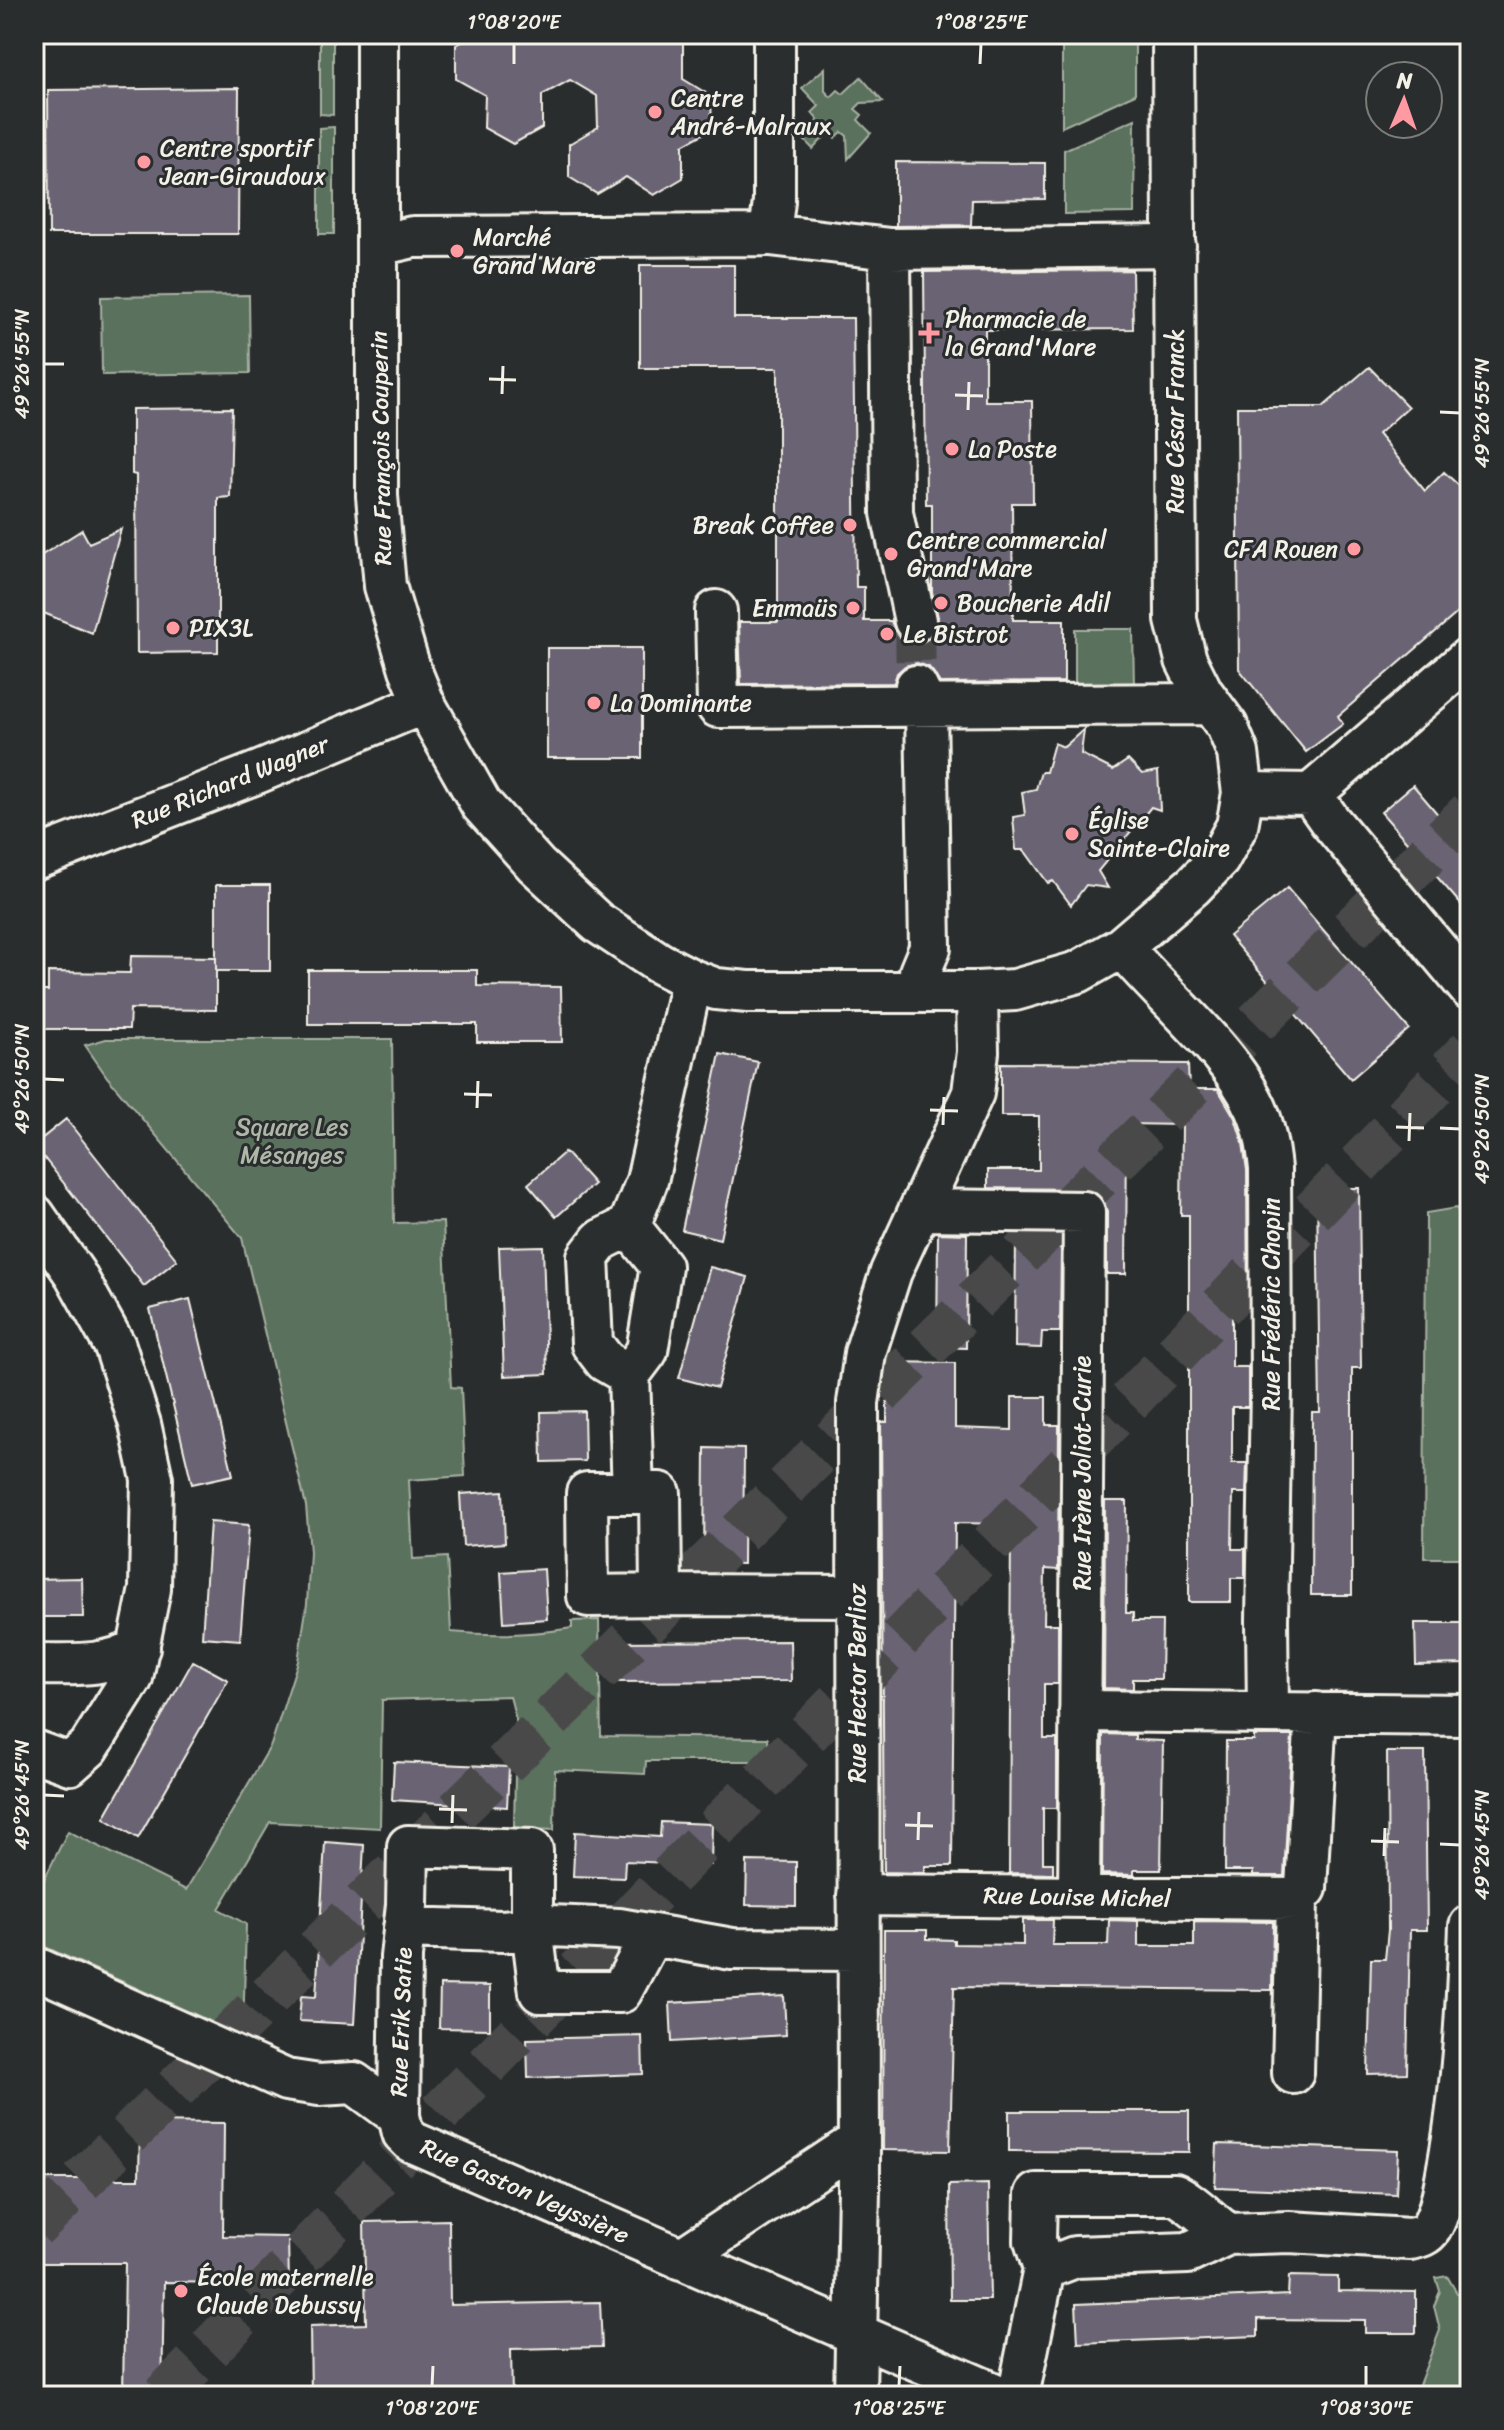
<svg xmlns="http://www.w3.org/2000/svg" width="1504" height="2430" font-family="Sriracha,sans-serif">
	<style>
		.green { fill: #5a715d; stroke: #a7b1a2; stroke-width: 2 }
		.building { fill: #6b6373; stroke: #f4f1e8; stroke-width: 2 }
		.lines { fill: none; stroke-linecap: round; stroke-linejoin: round }
		.minor-tunnel { stroke: #484a4a; stroke-width: 40; stroke-dasharray: 40 20; stroke-linecap: butt }
		.highway-tunnel { stroke: #484a4a; stroke-width: 44; stroke-dasharray: 44 22; stroke-linecap: butt }
		.minor-casing { stroke: #f4f1e8; stroke-width: 46 }
		.minor { stroke: #2a2d2e; stroke-width: 40 }
		.ticks { fill: none; stroke: #f4f1e8; stroke-width: 3 }
		.poi-dot { fill: #ff9aa2; stroke: #2a2d2e; stroke-width: 3 }
		.labels { text-anchor: middle; dominant-baseline: central; stroke-width: 6; stroke-linejoin: round; paint-order: stroke }
		.poi-label { font-size: 24px; fill: #f4f1e8; stroke: #2a2d2e; text-anchor: start }
		.street-label { font-size: 24px; fill: #f4f1e8; stroke: #2a2d2e }
		.park-label { font-size: 24px; fill: #afb7a9; stroke: #2a2d2e }
		.neatline { fill: none; stroke: #f4f1e8; stroke-width: 3 }
		.ticks-label { font-size: 20px; text-anchor: middle; fill: #f4f1e8 }
	</style>
	<rect width="100%" height="100%" fill="#2a2d2e"/>
	<filter id="ink" filterUnits="userSpaceOnUse"><feTurbulence type="fractalNoise" baseFrequency=".0125" numOctaves="2"/><feDisplacementMap in="SourceGraphic" scale="16" xChannelSelector="R" yChannelSelector="G"/><feConvolveMatrix kernelMatrix="1 2 1 2 8 2 1 2 1" color-interpolation-filters="sRGB"/></filter>
	<g filter="url(#ink)">
		<path class="green" d="M320 34H333V115L320 114Z
			M1062 34H1135V94L1062 127Z
			M825 68V91L831 97 838 90 843 94 861 77 883 102 861 103 855 109 862 115 858 120 871 133 848 159 847 136 842 132 835 138 828 133 813 149 790 125H813L818 120 812 113 819 106 802 88Z
			M1135 119 1134 213 1064 214V150Z
			M334 127V234H319V128Z
			M249 295 250 373 102 375 101 297Z
			M1075 629H1133L1134 688H1075Z
			M106 1039H392L394 1223 443 1222 451 1387 461 1388 465 1476 409 1480 413 1559 447 1557 451 1632C492 1636 531 1635 572 1628V1621L599 1620 601 1736 768 1738 769 1761H646L645 1774 555 1770 554 1830 514 1828 516 1720 510 1696 382 1700 380 1828 270 1822 219 1909 246 1924 243 2036 34 1942V1900L68 1831 186 1890 271 1745 298 1661 307 1604 310 1552 306 1506 242 1238 107 1077 85 1045Z
			M1456 1208 1470 1224V1558H1424L1426 1213Z
			M1447 2276 1457 2293 1470 2297V2396H1419L1417 2390 1440 2330 1434 2306 1440 2291 1436 2278Z"/>
		<path class="building" d="M476 34H683V79L711 96 712 129 683 145V178L654 195 626 177 597 194 569 177V144L598 127 597 96 570 80 542 95V128L513 144 484 128 485 95 456 79V45Z
			M239 88 238 234H49L48 90Z
			M896 162 1045 163V199L972 200 971 225 896 226Z
			M640 265H734V318H853L856 587H864V621H891L898 637 907 643 919 644 931 638 937 629 938 617 932 592V504H926L924 272 1132 270 1133 329 985 330V401H1032L1033 503H1012L1013 620H1064V682L940 683 929 667 917 663 905 666 897 673 894 683 741 684 739 622H778V368H640Z
			M1369 367 1408 407 1378 434 1425 491 1444 472 1470 496V602L1338 716 1343 724 1306 752 1239 669 1237 407H1323Z
			M232 408 230 497 218 498V652L137 653 136 475 132 474V409Z
			M121 529 92 633 34 609V560L82 530 89 543Z
			M547 648H642V758H547Z
			M1084 729 1081 754 1113 770 1128 760 1142 774 1158 771 1160 810 1151 807 1098 871 1108 888 1086 885 1071 905 1053 881 1048 883 1024 850H1016L1013 817 1025 815 1022 792 1036 789 1041 772H1046L1054 743 1064 747Z
			M1413 785 1470 852V915L1381 812Z
			M216 885H270V971H216Z
			M1287 888 1409 1029 1351 1079 1229 936Z
			M131 956 216 957V1010L130 1009 129 1029H34V991H48V972L130 973Z
			M308 970H477V986L561 987 562 1042H477V1024H308Z
			M720 1054 758 1062 720 1239 682 1230Z
			M1001 1063 1188 1064 1189 1089H1218L1235 1118 1243 1143 1247 1170 1248 1310 1232 1311V1367H1248V1407H1232V1463H1247L1246 1493H1233L1232 1549H1245V1578H1231V1602H1189V1215H1181L1182 1125 1127 1124 1126 1274H1107V1212L1104 1201 1096 1193 1084 1189 988 1188V1170H1039V1116H1001Z
			M66 1119 177 1260 144 1286 34 1145Z
			M565 1152 594 1184 556 1217 528 1184Z
			M1317 1188H1359L1361 1368H1352V1595H1311L1312 1412H1320Z
			M938 1233 967 1234 966 1348 937 1347Z
			M1016 1234H1043L1042 1247 1061 1248 1060 1332H1042L1041 1348 1015 1347Z
			M543 1246 547 1374 504 1376 499 1247Z
			M710 1267 748 1277 717 1388 679 1378Z
			M190 1299 233 1475 192 1484 150 1309Z
			M887 1362 955 1363V1428L1012 1430V1397H1046V1425H1059L1058 1570 1045 1569 1044 1624H1058V1684H1044V1739H1057V1808H1043V1863H1053V1874L1009 1873 1011 1524 955 1523 952 1866H925V1873L884 1872 881 1422H887Z
			M584 1411 585 1461 542 1462 541 1412Z
			M705 1448 744 1449 743 1564 704 1563Z
			M503 1491 505 1543 463 1546 460 1494Z
			M1105 1501H1127L1126 1613H1133V1621H1162L1161 1679H1133V1689L1104 1688Z
			M210 1522 249 1525 240 1640 202 1637Z
			M544 1569 547 1619 504 1622 501 1572Z
			M82 1578 83 1617H34V1579Z
			M1415 1623H1470V1664L1416 1665Z
			M790 1641 791 1681 611 1682V1642Z
			M193 1661 228 1680 138 1838 104 1818Z
			M1103 1734 1135 1735V1740L1163 1741 1161 1870H1134V1875L1102 1874Z
			M1254 1736H1292L1284 1876H1253V1871H1225L1226 1741H1254Z
			M1387 1752H1425L1427 1930H1410L1407 2073 1368 2074 1371 1959H1385L1388 1930Z
			M394 1762 509 1767 507 1807 392 1800Z
			M661 1822 712 1824 711 1865 625 1861 624 1878 573 1876 575 1832 660 1837Z
			M325 1842 364 1845 354 2024 299 2021 301 1996 316 1997Z
			M747 1861 796 1862V1906L746 1905Z
			M1023 1920H1053L1052 1945H1108L1109 1920 1138 1921V1946H1194V1921L1273 1922 1272 1990 954 1987 950 2151 883 2150 884 1930H927V1939L954 1940V1944L1023 1945Z
			M440 1985 490 1986V2029L439 2028Z
			M784 1996 786 2035 672 2042 670 2003Z
			M642 2036 643 2074 528 2078 527 2039Z
			M1009 2111H1189V2152L1009 2151Z
			M140 2122 224 2123 223 2236 288 2237 289 2284 164 2282 162 2396H123L125 2263H34V2179H139Z
			M1217 2144 1398 2150 1396 2194 1215 2187Z
			M988 2184 990 2300H950L949 2185Z
			M449 2220 450 2305 600 2302 602 2347 511 2349 512 2396H311L310 2326 366 2324 364 2222Z
			M1289 2276 1338 2277V2291L1416 2292V2333H1365V2320L1258 2319V2336L1078 2343 1076 2304 1288 2295Z"/>
		<g class="lines">
			<path class="minor-tunnel" d="M915 621 916 686"/>
			<path class="highway-tunnel" d="M34 2228 1470 812
				M163 2396 524 2027 1470 1049"/>
			<g class="minor-casing">
				<path id="minor" d="M377 34V496L385 586 410 669 424 703 481 804 536 865 597 922 659 963 692 980 716 989 748 992H977L1015 990 1078 972 1122 947 1193 886 1219 859 1237 826 1243 793 1238 753 1227 726 1202 692 1186 660 1176 620 1173 34
					M770 235 774 201V34
					M391 242 413 237 770 235 890 249 1175 246
					M890 249 892 513 915 621
					M716 611 718 707 1211 704
					M916 686 926 706 930 948 920 972
					M1243 793 1311 794 1470 657
					M1311 794 1330 821 1470 989
					M34 859 259 772 424 703
					M1122 947C1164 998 1229 1049 1256 1108 1265 1128 1268 1148 1270 1169L1271 1388 1267 1620 1268 1713 1470 1715
					M921 1210 1084 1212 1079 1897
					M34 1215 75 1274 115 1346 140 1424 152 1479 150 1589 132 1678 89 1747 70 1764 34 1751
					M629 1226 661 1266 647 1351 629 1375 633 1493H660L661 1595 857 1596
					M629 1375 605 1361 592 1344 588 1257 601 1240 629 1226 647 1181 692 980
					M633 1493H587L588 1596 661 1595
					M34 1664C71 1664 106 1668 139 1648
					M1080 1711 1268 1713
					M858 1895 1297 1899 1293 2073
					M1297 1899 1306 1888 1316 1713
					M404 1928 503 1931 551 1926 619 1929 732 1949 858 1950
					M651 1936 621 1992H540L532 1928V1850L408 1846 407 1905 401 1957 399 2116 403 2133 412 2142 1000 2396
					M34 1967 286 2080 319 2085 354 2083 399 2116
					M681 2259 859 2141
					M1044 2269 1075 2257 1188 2253 1228 2234 1289 2232 1410 2239C1419 2237 1426 2236 1431 2228 1442 2210 1445 2182 1449 2162 1463 2084 1467 2006 1470 1926
					M855 2396 859 2188 858 1403 865 1353 891 1272 973 1093 978 1052 977 992
					M1018 2396 1044 2269 1035 2241 1036 2194H1175C1195 2204 1210 2222 1228 2234"/>
			</g>
			<use href="#minor" class="minor"/>
		</g>
	</g>
	<path class="ticks" d="M514 64V44M980 64 981 44M44 364H64M489 379 516 380M502 394 503 366M955 395 983 396M968 410 969 382M1440 412 1460 413M44 1079 64 1080M464 1094 492 1095M477 1108 478 1081M930 1110 958 1111M943 1125 944 1097M1396 1127 1424 1128M1440 1128 1460 1129M1409 1141 1410 1113M44 1795 64 1796M439 1809 467 1810M452 1823 453 1795M905 1825 933 1826M918 1840 919 1812M1371 1841 1399 1842M1440 1844 1460 1845M1384 1856 1385 1828M432 2386 433 2366M899 2386 900 2366M1366 2386V2366"/>
	<g class="poi-dot">
		<circle cx="655" cy="112" r="8"/>
		<circle cx="144" cy="162" r="8"/>
		<circle cx="457" cy="251" r="8"/>
		<path d="M925 321h8v8h8v8h-8v8h-8v-8h-8v-8h8z"/>
		<circle cx="952" cy="449" r="8"/>
		<circle cx="850" cy="525" r="8"/>
		<circle cx="1354" cy="549" r="8"/>
		<circle cx="891" cy="554" r="8"/>
		<circle cx="941" cy="603" r="8"/>
		<circle cx="853" cy="608" r="8"/>
		<circle cx="173" cy="628" r="8"/>
		<circle cx="887" cy="634" r="8"/>
		<circle cx="594" cy="703" r="8"/>
		<circle cx="1072" cy="834" r="8"/>
		<circle cx="181" cy="2291" r="8"/>
	</g>
	<g class="labels">
		<g class="poi-label">
			<text x="671" y="98">Centre<tspan x="671" dy="28">André-Malraux</tspan></text>
			<text x="160" y="148">Centre sportif<tspan x="160" dy="28">Jean-Giraudoux</tspan></text>
			<text x="473" y="237">Marché<tspan x="473" dy="28">Grand Mare</tspan></text>
			<text x="945" y="319">Pharmacie de<tspan x="945" dy="28">la Grand'Mare</tspan></text>
			<text x="968" y="449">La Poste</text>
			<text x="834" y="525" text-anchor="end">Break Coffee</text>
			<text x="907" y="540">Centre commercial<tspan x="907" dy="28">Grand'Mare</tspan></text>
			<text x="1338" y="549" text-anchor="end">CFA Rouen</text>
			<text x="957" y="603">Boucherie Adil</text>
			<text x="837" y="608" text-anchor="end">Emmaüs</text>
			<text x="189" y="628">PIX3L</text>
			<text x="903" y="634">Le Bistrot</text>
			<text x="610" y="703">La Dominante</text>
			<text x="1088" y="820">Église<tspan x="1088" dy="28">Sainte-Claire</tspan></text>
			<text x="197" y="2277">École maternelle<tspan x="197" dy="28">Claude Debussy</tspan></text>
		</g>
		<g class="street-label">
			<text transform="translate(1175 421) rotate(-90)">Rue César Franck</text>
			<text transform="translate(381 448) rotate(-91)">Rue François Couperin</text>
			<text transform="translate(230 782) rotate(-22)">Rue Richard Wagner</text>
			<text transform="translate(1271 1304) rotate(-90)">Rue Frédéric Chopin</text>
			<text transform="translate(1082 1473) rotate(-90)">Rue Irène Joliot-Curie</text>
			<text transform="translate(857 1683) rotate(-90)">Rue Hector Berlioz</text>
			<text transform="translate(1077 1897) rotate(1)">Rue Louise Michel</text>
			<text transform="translate(401 2022) rotate(-88)">Rue Erik Satie</text>
			<text transform="translate(525 2191) rotate(24)">Rue Gaston Veyssière</text>
		</g>
		<g class="park-label">
			<text x="292" y="1127">Square Les<tspan x="292" dy="28">Mésanges</tspan></text>
		</g>
	</g>
	<rect width="1504" height="2430" fill="none" stroke="#2a2d2e" stroke-width="88"/>
	<g transform="translate(1404 100) rotate(2)"><circle r="38" fill="#2a2d2e" stroke="#7b7b78" stroke-width="2"/>
	<path d="M0-6L14 30L0 20L-14 30Z" fill="#ff9aa2"/>
	<text y="-12" font-size="22" font-weight="bold" text-anchor="middle" fill="#f4f1e8">N</text>
	</g>
	<rect x="44" y="44" width="1416" height="2342" class="neatline"/>
	<g class="ticks-label">
		<text x="514" y="29">1°08'20"E</text>
		<text x="981" y="29">1°08'25"E</text>
		<text transform="translate(22 364) rotate(-90)" y="7">49°26'55"N</text>
		<text transform="translate(1482 413) rotate(-90)" y="7">49°26'55"N</text>
		<text transform="translate(22 1079) rotate(-90)" y="7">49°26'50"N</text>
		<text transform="translate(1482 1129) rotate(-90)" y="7">49°26'50"N</text>
		<text transform="translate(22 1795) rotate(-90)" y="7">49°26'45"N</text>
		<text transform="translate(1482 1845) rotate(-90)" y="7">49°26'45"N</text>
		<text x="432" y="2415">1°08'20"E</text>
		<text x="899" y="2415">1°08'25"E</text>
		<text x="1366" y="2415">1°08'30"E</text>
	</g>
</svg>
